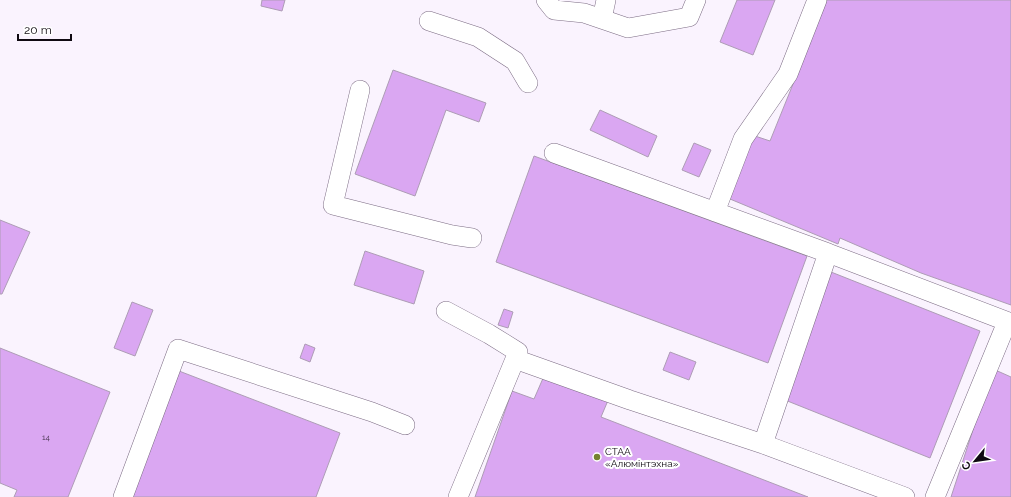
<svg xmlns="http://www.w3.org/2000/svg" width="1011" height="497" font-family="Raleway,sans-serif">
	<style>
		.building { fill: #daa7f2; stroke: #ad9cb5 }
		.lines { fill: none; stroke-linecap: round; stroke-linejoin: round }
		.minor-casing { stroke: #7c6c84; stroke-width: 20 }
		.minor { stroke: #fff; stroke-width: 19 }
		.poi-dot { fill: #75822f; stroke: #fff; stroke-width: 1.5 }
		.labels { text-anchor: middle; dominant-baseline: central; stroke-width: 4; stroke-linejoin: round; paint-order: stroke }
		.number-label { font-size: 8px; fill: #423049 }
		.poi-label { font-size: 10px; fill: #0f0911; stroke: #fff; text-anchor: start }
	</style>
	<rect width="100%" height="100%" fill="#faf3fe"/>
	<path class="building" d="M262 0H285L282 11 261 6Z
		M737 0H775L753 55 720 42Z
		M827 0H1011V305L921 273 840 238 838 244 730 199 752 135 770 141Z
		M393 70 486 103 479 122 446 110 415 196 355 174Z
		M600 110 657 136 648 157 590 130Z
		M694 143 711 150 699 177 682 170Z
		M534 156 807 256 768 363 496 262Z
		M0 220 30 232 2 294H0Z
		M365 251 424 271 414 304 354 285Z
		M831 272 980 331 930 458 780 398Z
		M132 302 153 310 135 356 114 348Z
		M504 309 513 312 508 328 498 325Z
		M305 344 315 348 310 362 300 358Z
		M0 348 110 392 68 497H14L17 490 0 483Z
		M670 352 696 362 689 380 663 370Z
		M993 369 1011 377V497H951Z
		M179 371 340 433 316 497H131Z
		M544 376 609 398 601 417 808 497H475L512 391 534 399Z"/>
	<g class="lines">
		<g class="minor-casing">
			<path id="minor" d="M546 0 554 10 584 13 628 28 689 17 696 0
				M602 19 606 0
				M429 21 478 37 515 61 528 83
				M360 90 333 205 452 235 472 238
				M715 212 743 139 788 74 817 0
				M828 253 1011 323
				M446 311 489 334 518 352 458 497
				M515 359 630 400 763 444 828 253 554 153
				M763 444 905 497
				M123 497 178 349 372 412 405 425
				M935 497 1007 322"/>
		</g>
		<use href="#minor" class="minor"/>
	</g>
	<circle class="poi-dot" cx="597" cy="457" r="4"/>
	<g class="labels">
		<g class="number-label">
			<text x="46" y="437">14</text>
		</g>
		<g class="poi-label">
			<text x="605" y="451">СТАА<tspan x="605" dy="12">«Алюмінтэхна»</tspan></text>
		</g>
	</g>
	<g transform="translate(975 461) rotate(241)" stroke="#ffffff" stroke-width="3" paint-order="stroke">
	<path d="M0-3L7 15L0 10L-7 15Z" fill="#0f0911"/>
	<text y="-6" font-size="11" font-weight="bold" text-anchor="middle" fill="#0f0911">С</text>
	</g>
	<path d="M18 34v6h53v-6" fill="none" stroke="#0f0911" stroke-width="2"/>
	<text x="24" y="34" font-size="12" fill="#0f0911" stroke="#ffffff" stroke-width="3" paint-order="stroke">20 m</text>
</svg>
